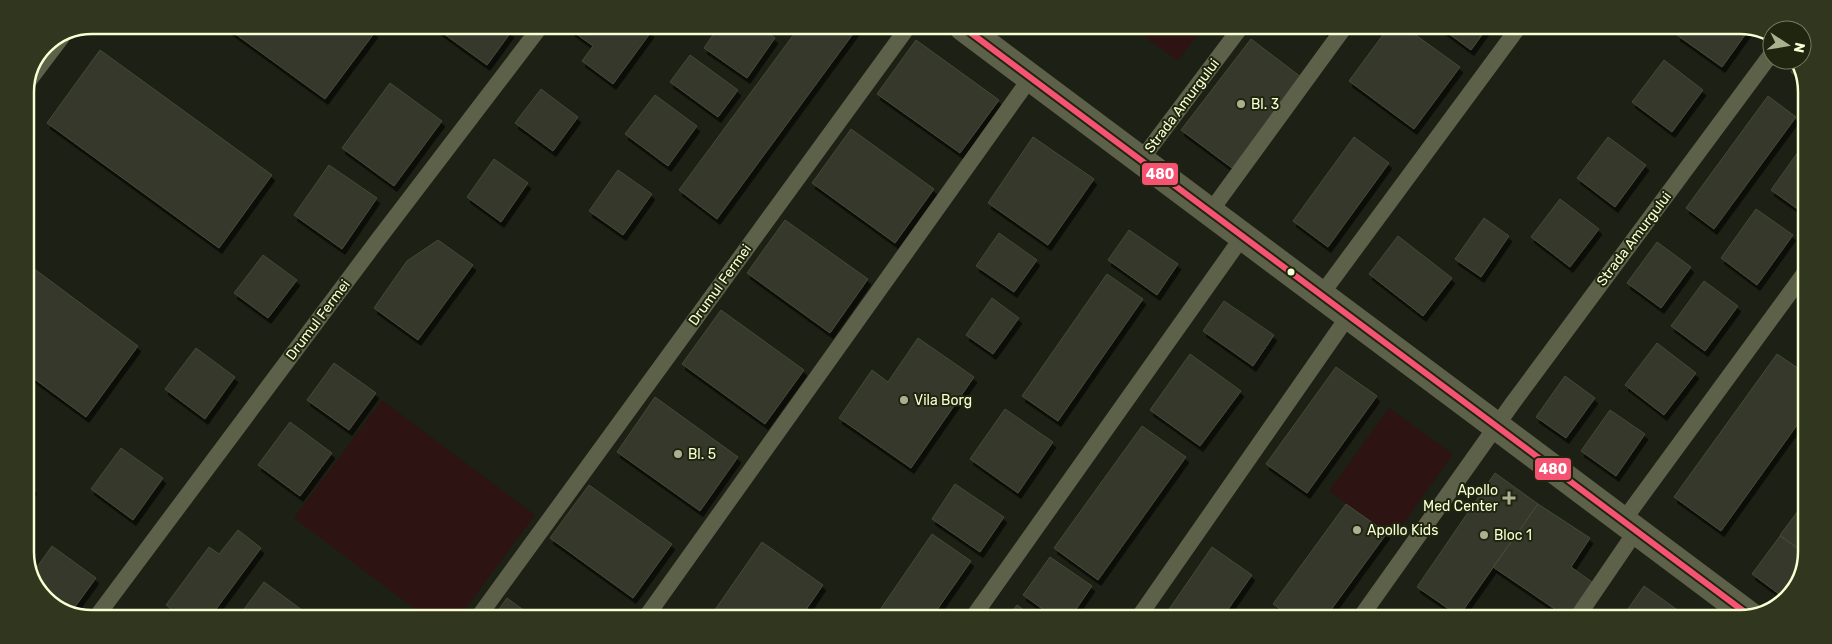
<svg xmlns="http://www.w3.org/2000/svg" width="1832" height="644" font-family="Rubik,sans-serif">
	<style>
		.green { fill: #2d1412 }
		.building { fill: #343829; stroke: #454a36; filter: url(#shadow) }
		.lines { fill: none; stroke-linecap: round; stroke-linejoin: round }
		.service { stroke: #5e6149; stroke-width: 16 }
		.tertiary { stroke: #5e6149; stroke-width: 28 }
		.bus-1-casing { stroke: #20250f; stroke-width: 10 }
		.bus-1 { stroke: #f65372; stroke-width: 6 }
		.poi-dot { fill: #abb190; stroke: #20250f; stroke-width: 2 }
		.bus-dot { fill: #f7ffd3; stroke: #20250f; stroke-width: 2 }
		.labels { text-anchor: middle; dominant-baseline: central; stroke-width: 4; stroke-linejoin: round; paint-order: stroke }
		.poi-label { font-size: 14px; fill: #f7ffd3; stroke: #20250f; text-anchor: start }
		.street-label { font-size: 14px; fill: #f7ffd3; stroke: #20250f }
		.rim { fill: none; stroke: #f7ffd3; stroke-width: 2.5 }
		.line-badge { stroke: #20250f; stroke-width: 2 }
		.badge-label { font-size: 14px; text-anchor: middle; font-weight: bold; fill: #fff }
	</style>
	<defs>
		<filter id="shadow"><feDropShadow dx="3" dy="5.5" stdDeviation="0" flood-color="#0009"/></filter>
	</defs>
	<rect width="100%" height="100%" fill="#1d2014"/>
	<path class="green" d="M1131 27H1203L1178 61Z
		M382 400 535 515 460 616H424L294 518Z
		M1389 408 1453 454 1393 538 1329 491Z"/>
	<path class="building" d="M223 25 366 26 375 32 325 99Z
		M433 26H502L511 32 487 65Z
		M574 26H642L651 32 613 84 582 61 593 46 571 30Z
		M719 26H759L775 38 747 78 704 48Z
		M800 26 858 27 717 219 679 190Z
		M1320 28H1331L1327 33Z
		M1388 28H1406L1460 67 1414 129 1349 81Z
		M1441 28H1487L1471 50Z
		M1682 28H1750L1722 67 1677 35Z
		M1251 39 1301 77 1232 168 1181 130Z
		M916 40 999 100 960 153 877 94Z
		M100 50 272 175 219 248 47 123Z
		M690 55 738 90 718 117 670 82Z
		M1664 60 1703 90 1672 132 1632 102Z
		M1797 62 1805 83 1791 72Z
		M390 83 442 121 394 186 342 148Z
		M541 89 578 117 553 151 515 123Z
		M655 95 697 126 668 166 625 134Z
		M1768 96 1796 117 1714 229 1686 208Z
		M851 129 934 189 895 243 812 183Z
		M1033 137 1094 179 1048 245 988 203Z
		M1354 137 1389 163 1328 247 1293 221Z
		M1608 137 1646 165 1615 207 1577 178Z
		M1806 141V215L1771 190Z
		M494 159 528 183 501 222 467 197Z
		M329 165 377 198 342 249 294 215Z
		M618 170 652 194 623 235 589 211Z
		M1560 199 1599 229 1570 267 1531 237Z
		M1756 209 1793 235 1757 285 1721 258Z
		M1484 218 1509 236 1481 277 1455 259Z
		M785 220 868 279 830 333 747 273Z
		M1129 230 1178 264 1157 295 1108 260Z
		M999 233 1037 260 1014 292 976 266Z
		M1398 236 1452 278 1423 316 1369 274Z
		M438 240 473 265 418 340 374 308 407 261Z
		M1657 242 1691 267 1661 308 1627 283Z
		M263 255 297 280 268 318 234 293Z
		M25 262 138 346 86 417 25 372Z
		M1107 274 1143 299 1058 421 1022 396Z
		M1704 281 1738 306 1705 351 1671 326Z
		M992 298 1019 318 993 354 966 335Z
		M1224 301 1274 335 1253 366 1203 331Z
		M721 310 804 370 765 424 682 364Z
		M918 338 974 377 911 468 839 418 872 370 888 382Z
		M1657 343 1696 373 1664 415 1625 385Z
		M196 348 235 377 205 419 165 389Z
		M1190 354 1241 391 1200 446 1150 410Z
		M1777 354 1805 373V414L1721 531 1674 497Z
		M334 363 376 393 349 430 307 400Z
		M1336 367 1377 396 1307 493 1266 464Z
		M1565 376 1595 398 1566 438 1536 417Z
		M655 397 738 457 700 511 617 452Z
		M1005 409 1053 442 1018 493 970 459Z
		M1610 410 1645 434 1616 476 1581 451Z
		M290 422 332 453 300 496 258 465Z
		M1142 426 1186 457 1098 580 1054 548Z
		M121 448 163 478 133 520 91 489Z
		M1495 473 1538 504 1459 616 1417 587Z
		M25 482 34 488 25 500Z
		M955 484 1004 517 980 552 932 519Z
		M589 485 672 544 633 598 550 538Z
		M1804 503V552L1780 535Z
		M1346 504 1387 533 1325 618H1292L1273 604Z
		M1538 504 1590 538 1571 567 1592 582 1568 618 1493 567Z
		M238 530 261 548 211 616H180L166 605 209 547 219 554Z
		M932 534 971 561 932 617H875Z
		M1780 536 1804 553V569L1783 597 1752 574Z
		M762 542 823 585 801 617H710Z
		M52 546 96 578 69 615 39 593 32 574Z
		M1212 547 1252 575 1222 618H1163Z
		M1050 557 1092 586 1070 618H1055L1023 595Z
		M264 582 310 616H239Z
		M1644 586 1690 619H1621Z
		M507 598 533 617 494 616Z
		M1017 605 1034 618 1008 617Z"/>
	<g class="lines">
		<path class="service" d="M28 82 62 37
			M1141 160 1241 27
			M1210 212 1344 28
			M1321 295 1518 28
			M1623 521 1806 271
			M97 616 377 241 541 26
			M479 616 908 27
			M646 617 1031 77
			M973 617 1243 236
			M1138 618 1349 315
			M1360 618 1512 404 1772 53
			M1576 619 1636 531"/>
		<path class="tertiary" d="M963 27 1750 616"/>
		<g class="bus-1-casing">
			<path id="bus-1" d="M963 27 1750 616"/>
		</g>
		<use href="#bus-1" class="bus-1"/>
	</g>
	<g class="poi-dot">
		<circle cx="1241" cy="104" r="5"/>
		<circle cx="904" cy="400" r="5"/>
		<circle cx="678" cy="454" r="5"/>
		<path d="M1506.5 490.5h5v5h5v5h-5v5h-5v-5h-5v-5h5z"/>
		<circle cx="1357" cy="530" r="5"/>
		<circle cx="1484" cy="535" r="5"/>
	</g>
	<circle class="bus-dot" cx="1291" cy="272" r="4.5"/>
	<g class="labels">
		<g class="poi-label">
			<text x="1251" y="104">Bl. 3</text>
			<text x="914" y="400">Vila Borg</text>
			<text x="688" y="454">Bl. 5</text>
			<text x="1498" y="490" text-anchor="end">Apollo<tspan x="1498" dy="16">Med Center</tspan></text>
			<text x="1367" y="530">Apollo Kids</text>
			<text x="1494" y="535">Bloc 1</text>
		</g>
		<g class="street-label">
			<text transform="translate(1182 106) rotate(-53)">Strada Amurgului</text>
			<text transform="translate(1634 239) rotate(-53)">Strada Amurgului</text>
			<text transform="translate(720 285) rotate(-54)">Drumul Fermei</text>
			<text transform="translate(318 320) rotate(-53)">Drumul Fermei</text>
		</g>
	</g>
	<path d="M0 0H1832V644H0ZM92 34H1740A58 58 0 0 1 1798 92V552A58 58 0 0 1 1740 610H92A58 58 0 0 1 34 552V92A58 58 0 0 1 92 34Z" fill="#31361f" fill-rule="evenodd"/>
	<path class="rim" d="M92 34H1740A58 58 0 0 1 1798 92V552A58 58 0 0 1 1740 610H92A58 58 0 0 1 34 552V92A58 58 0 0 1 92 34Z"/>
	<g class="line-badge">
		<rect x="1141" y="162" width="38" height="24" rx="5" fill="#f65372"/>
		<rect x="1534" y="457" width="38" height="24" rx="5" fill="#f65372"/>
	</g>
	<g class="badge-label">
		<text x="1160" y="179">480</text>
		<text x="1553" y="474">480</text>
	</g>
	<g transform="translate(1787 45) rotate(102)"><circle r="24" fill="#20250f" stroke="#767c5d"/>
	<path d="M0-4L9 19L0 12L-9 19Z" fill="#abb190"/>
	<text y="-8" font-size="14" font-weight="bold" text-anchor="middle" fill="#f7ffd3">N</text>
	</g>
</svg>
